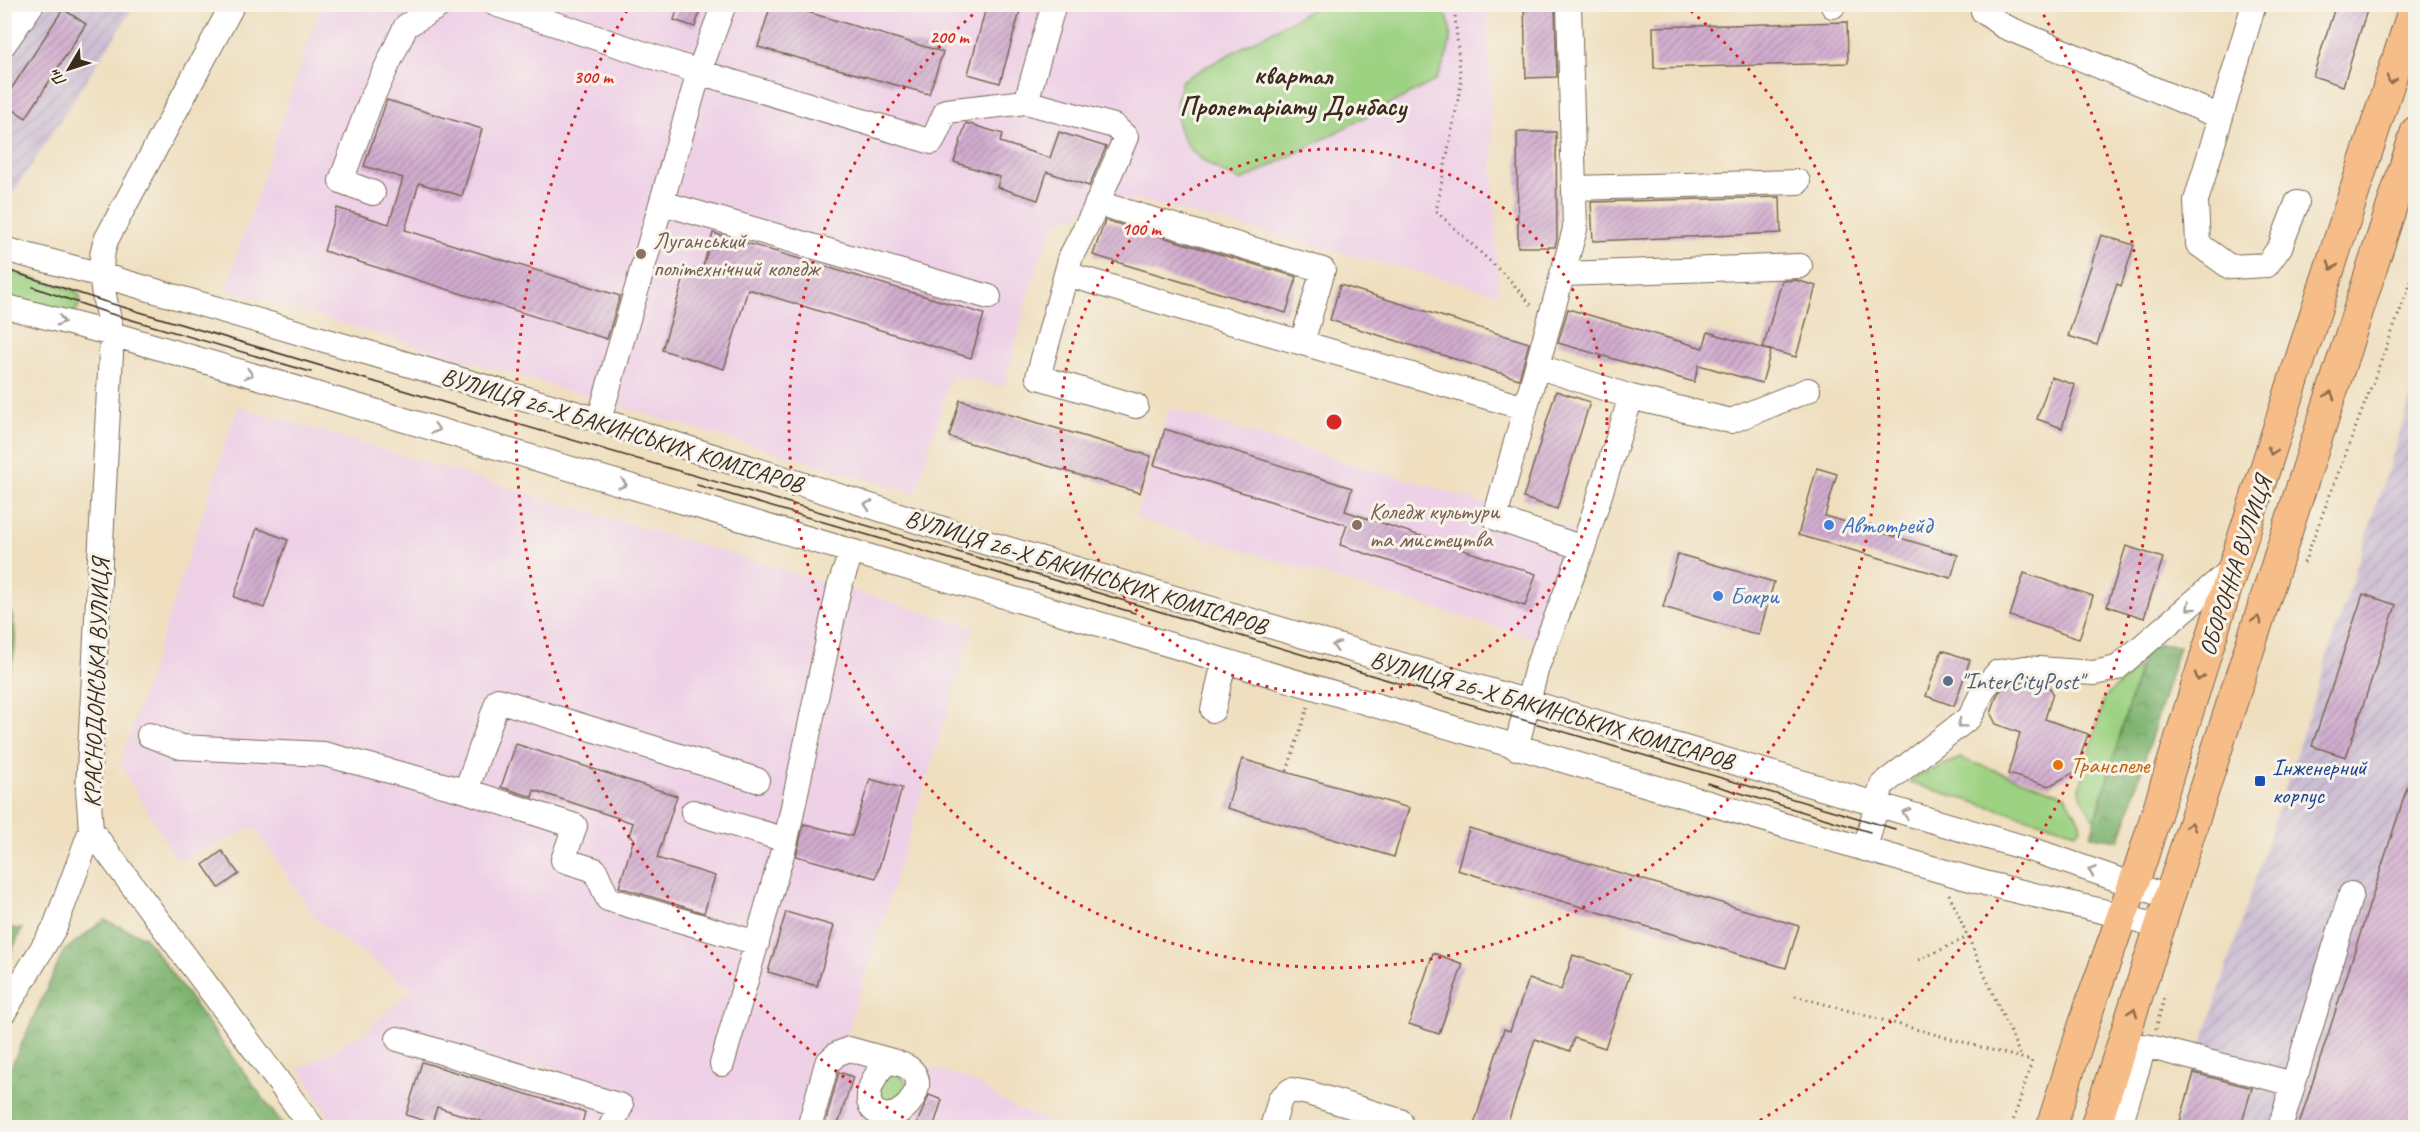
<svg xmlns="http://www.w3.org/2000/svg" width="2420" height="1132" font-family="Caveat,sans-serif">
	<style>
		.built { fill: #eed0e7; fill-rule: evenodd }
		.industrial { fill: url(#industrial-furrows) }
		.grass { fill: #9dd282; stroke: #6c7e50; stroke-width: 1.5 }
		.forest { fill: url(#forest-crowns); stroke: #5c6f47; stroke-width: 1.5 }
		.building { fill: url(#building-hatch) }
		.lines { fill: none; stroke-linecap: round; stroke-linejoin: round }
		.minor-casing { stroke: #7a6956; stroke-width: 26 }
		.major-casing { stroke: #7a6956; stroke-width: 32 }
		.path { stroke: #7a6956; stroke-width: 3; stroke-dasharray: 1.5 4.5; stroke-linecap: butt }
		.minor { stroke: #fff; stroke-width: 24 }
		.major { stroke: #f7bd88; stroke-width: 30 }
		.tram { stroke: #3b2a1e; stroke-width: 1.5 }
		.oneway { stroke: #906c4e }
		.oneway2 { stroke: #a79f9a }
		.ring { fill: none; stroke: #d62828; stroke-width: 3; stroke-dasharray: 3 6 }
		.education-dot { fill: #8d6e63; stroke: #f7f3e8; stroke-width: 2 }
		.shop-dot { fill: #3f7fe0; stroke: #f7f3e8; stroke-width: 2 }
		.service-dot { fill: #5c6f8a; stroke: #f7f3e8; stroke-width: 2 }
		.food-dot { fill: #e8710a; stroke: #f7f3e8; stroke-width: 2 }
		.transit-dot { fill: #1a4fb4; stroke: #f7f3e8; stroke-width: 2 }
		.labels { text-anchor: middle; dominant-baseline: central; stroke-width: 6; stroke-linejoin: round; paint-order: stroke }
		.education-label { font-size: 24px; fill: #785e54; stroke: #f7f3e8; text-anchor: start }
		.street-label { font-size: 24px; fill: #3b2a1e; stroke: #f7f3e8 }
		.shop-label { font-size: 24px; fill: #366cbe; stroke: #f7f3e8; text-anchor: start }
		.service-label { font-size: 24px; fill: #4e5e75; stroke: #f7f3e8; text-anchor: start }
		.food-label { font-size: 24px; fill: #c56008; stroke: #f7f3e8; text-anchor: start }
		.transit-label { font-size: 24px; fill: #164399; stroke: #f7f3e8; text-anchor: start }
		.quarter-label { font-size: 27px; font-weight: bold; fill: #3b2a1e; stroke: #f7f3e8 }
		.centre { fill: #d62828; stroke: #f7f3e8; stroke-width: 3 }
		.ring-label { font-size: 18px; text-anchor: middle; font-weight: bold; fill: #d62828; stroke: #f7f3e8; stroke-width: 6; stroke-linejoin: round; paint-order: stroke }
	</style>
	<defs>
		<pattern id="industrial-furrows" width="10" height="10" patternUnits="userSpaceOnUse" patternTransform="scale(1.5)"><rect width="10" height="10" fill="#ccbed3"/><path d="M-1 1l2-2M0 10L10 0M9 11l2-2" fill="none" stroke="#b0a3b5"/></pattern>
		<pattern id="forest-crowns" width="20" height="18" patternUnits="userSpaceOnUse" patternTransform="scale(1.5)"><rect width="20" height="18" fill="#7eb470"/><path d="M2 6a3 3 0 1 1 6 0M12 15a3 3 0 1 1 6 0" fill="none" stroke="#68935b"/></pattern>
		<pattern id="building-hatch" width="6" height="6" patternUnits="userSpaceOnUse" patternTransform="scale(1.5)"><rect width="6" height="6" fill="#d1accf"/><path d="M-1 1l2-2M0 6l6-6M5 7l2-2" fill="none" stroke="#ab8ca7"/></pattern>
	</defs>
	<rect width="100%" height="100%" fill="#f7f3e8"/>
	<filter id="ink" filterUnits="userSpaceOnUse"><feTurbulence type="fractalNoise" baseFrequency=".0167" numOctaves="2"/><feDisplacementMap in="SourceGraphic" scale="12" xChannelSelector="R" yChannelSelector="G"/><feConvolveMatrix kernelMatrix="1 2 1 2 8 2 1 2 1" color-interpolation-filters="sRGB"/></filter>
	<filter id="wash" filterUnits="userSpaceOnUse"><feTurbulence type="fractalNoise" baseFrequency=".008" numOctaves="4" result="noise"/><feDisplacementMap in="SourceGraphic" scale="24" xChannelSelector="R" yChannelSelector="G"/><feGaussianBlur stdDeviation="1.35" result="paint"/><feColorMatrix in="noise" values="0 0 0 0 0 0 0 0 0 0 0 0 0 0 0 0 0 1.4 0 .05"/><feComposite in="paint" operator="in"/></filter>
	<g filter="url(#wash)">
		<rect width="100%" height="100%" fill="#efdfbf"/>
		<path class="built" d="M320 5H1487L1498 293 1142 201 1105 200 1055 225 1032 282 1004 387 951 375 916 494 226 289Z
			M238 406 974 627 845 1040 972 1081 1016 1109 1067 1127H335L300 1069 366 1031 412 989 317 920 254 827 177 860 120 764ZM525 1057 585 1079 619 1093 541 1068Z
			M1169 408 1577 531 1544 642 1136 518Z"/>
		<path class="industrial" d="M5 5H135L23 178 5 203Z
			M2415 386V1127L2175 1128 2259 868Z"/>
		<path class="grass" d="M1439 4C1460 27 1448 59 1435 81L1242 181C1193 162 1164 135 1182 80L1320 5Z
			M4 270 73 290 79 294 81 302 74 314 5 300Z
			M2140 666 2099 820 2092 817 2079 792 2104 698Z
			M1960 758 2065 795 2081 824V829L2076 832 1909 783 1916 777Z
			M893 1070 910 1085 887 1111 875 1089Z"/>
		<path class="forest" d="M4 598C19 620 18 657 5 680Z
			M2146 644 2179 646 2120 840 2091 836Z
			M104 920 145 937 284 1127H5V1080L64 951Z
			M5 928 22 929 5 965 4 928Z"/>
		<g id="blocks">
			<path class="building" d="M679 4H702L695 27 674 20Z
				M771 4H780L943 52 929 94 758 47Z
				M987 4H1022L1000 83 968 74Z
				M1524 4H1555L1557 77 1526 78Z
				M2336 4H2369L2343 86 2313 76Z
				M63 9 86 24 26 118 4 104V100Z
				M1847 22 1848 63 1654 68 1653 27Z
				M387 100 482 129 462 196 419 183 405 230 620 296 607 339 324 251 337 208 389 224 403 178 364 166Z
				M966 123 1003 134 1000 142 1050 158 1059 132 1106 147 1089 186 1047 172 1038 200 997 187 1000 177 954 162Z
				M1517 132H1556L1557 239 1555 247H1518Z
				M1780 197 1781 233 1593 241 1591 202Z
				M1105 220 1297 277 1286 313 1093 255Z
				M713 233 984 314 971 358 748 289 724 369 662 350 687 268 701 273Z
				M2101 235 2134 245 2121 286 2117 284 2097 345 2068 336Z
				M1796 280 1816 286 1796 357 1763 348 1782 281Z
				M1340 285 1529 343 1519 379 1330 320Z
				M1568 309 1703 348 1708 332 1771 351 1762 383 1699 365 1694 382 1558 343Z
				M2051 377 2075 385 2062 428 2037 419Z
				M1556 391 1590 402 1557 509 1523 498Z
				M960 400 1151 456 1140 493 949 437Z
				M1165 429 1352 488 1345 511 1536 574 1525 606 1340 545 1347 525 1154 465Z
				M1817 468 1837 474 1825 516 1958 555 1951 578 1798 535Z
				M257 528 288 540 264 608 234 597Z
				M2126 546 2163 558 2144 618 2107 606Z
				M1678 554 1774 582 1759 635 1663 607Z
				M2024 573 2093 596 2079 639 2010 616Z
				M2363 594 2396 605 2346 757 2312 746Z
				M1942 650 1970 660 1954 706 1926 696Z
				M2026 682 2048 685 2053 693 2045 719 2088 734 2075 772 2049 786 2008 774 2020 733 1996 724 1991 714 1997 695 2005 685Z
				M516 744 677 796 657 858 715 876 704 913 619 887 634 838 629 836 633 823 534 790 532 797 501 787Z
				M1242 759 1409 808 1394 857 1227 808Z
				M2412 772H2415V1128H2298Z
				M870 779 902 788 876 878 796 856 804 824 852 836Z
				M1469 828 1799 926 1786 968 1457 870Z
				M222 851 239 874 219 888 203 865Z
				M786 912 834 926 817 986 768 972Z
				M1433 953 1463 964 1439 1034 1409 1024Z
				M1573 955 1630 974 1605 1048 1574 1038 1570 1051 1535 1039 1506 1128H1473L1504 1029 1510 1031 1529 979 1561 990Z
				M422 1062 585 1112 581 1128H503L437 1107 432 1123 406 1115Z
				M839 1072 853 1077 837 1128H824Z
				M2194 1073 2252 1088 2240 1128H2178Z
				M929 1095 942 1100 933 1128H915Z"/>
		</g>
	</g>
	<g filter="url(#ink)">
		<use href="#blocks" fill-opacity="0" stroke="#7a6956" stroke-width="1.5"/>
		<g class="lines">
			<g class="minor-casing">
				<path id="minor" d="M233 4 106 240C95 270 106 303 112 334L88 789 91 830 313 1128
					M495 4 699 72 932 142 946 111 1026 102 1054 4
					M1833 4V6
					M1987 4 1983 11 2003 26 2221 117
					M2254 4 2196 201 2198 244 2230 267 2267 265 2280 247 2297 203
					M4 44 32 4
					M1026 102 1114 126 1126 137 1093 213 1071 256 1038 377 1136 406
					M1574 188 1798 182
					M373 193 341 181 371 100 406 26 442 4
					M662 203 989 297
					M1097 203 1323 270 1302 343
					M4 249 101 275 599 420 984 542 2039 852 2168 897
					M1066 274 1525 408
					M1562 274 1800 266
					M4 306 112 334 1865 849 1988 884 2123 916 2158 927
					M1537 366 1631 397 1731 421 1808 390
					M599 420 699 72 724 4
					M1583 548 1631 397
					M1213 710 1224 662
					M149 735 181 747 324 754 466 791 575 826 563 860 595 870 608 899 757 943
					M1516 748 1537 667 1583 548 1495 518 1575 229 1569 4
					M466 791 498 700 757 780
					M693 812 786 840
					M1865 849 1882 785 1970 717 1985 687 1998 672 2025 668 2094 673 2117 668 2233 568
					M4 1012 55 927 91 830
					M398 1039 621 1106 610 1128
					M2123 1044 2150 1047 2293 1084
					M888 1062C945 1066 905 1128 878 1113 858 1103 875 1071 888 1062Z
					M722 1064 786 840 839 588 851 553
					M809 1128 827 1063 837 1054 849 1049 896 1062
					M1272 1128 1280 1099 1291 1090 1308 1093 1400 1121
					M2119 1128 2144 1047
					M2280 1128 2351 894"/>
			</g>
			<g class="major-casing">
				<path id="major" d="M2051 1128 2089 1008 2142 860 2233 568 2415 4
					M2095 1128 2416 131"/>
			</g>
			<path class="path" d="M1454 4 1461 84 1436 211 1508 278 1533 307
				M2304 563 2416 269
				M1287 771 1308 707
				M1949 894 2021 1057
				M1919 960 1968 937
				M1795 996 2032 1061 2011 1128
				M2156 1029 2165 994"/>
			<use href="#minor" class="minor"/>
			<use href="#major" class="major"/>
			<path class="tram" d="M4 269 106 302 483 414 1085 589 1357 671 1895 829
				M33 287 108 313 311 372
				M697 485 1135 613
				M1707 783 1870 832"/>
		</g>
		<defs><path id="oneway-chevron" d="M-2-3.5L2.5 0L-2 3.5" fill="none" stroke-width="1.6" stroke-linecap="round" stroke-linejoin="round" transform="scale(1.5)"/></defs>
		<g class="oneway">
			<use href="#oneway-chevron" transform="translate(2391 80) rotate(108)"/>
			<use href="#oneway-chevron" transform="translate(2332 266) rotate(108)"/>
			<use href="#oneway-chevron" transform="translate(2330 395) rotate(-72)"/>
			<use href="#oneway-chevron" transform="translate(2272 451) rotate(108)"/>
			<use href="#oneway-chevron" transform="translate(2257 620) rotate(-72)"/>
			<use href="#oneway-chevron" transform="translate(2199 677) rotate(108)"/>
			<use href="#oneway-chevron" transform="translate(2191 826) rotate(-72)"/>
			<use href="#oneway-chevron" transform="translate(2133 1012) rotate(-72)"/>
		</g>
		<g class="oneway2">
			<use href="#oneway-chevron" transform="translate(61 321) rotate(15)"/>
			<use href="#oneway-chevron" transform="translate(249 374) rotate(16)"/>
			<use href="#oneway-chevron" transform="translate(436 429) rotate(16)"/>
			<use href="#oneway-chevron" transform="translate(623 484) rotate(16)"/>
			<use href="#oneway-chevron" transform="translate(868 505) rotate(-162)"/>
			<use href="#oneway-chevron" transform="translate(2190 607) rotate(138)"/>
			<use href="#oneway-chevron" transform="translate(1336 646) rotate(-164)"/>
			<use href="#oneway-chevron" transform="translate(1961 724) rotate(143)"/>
			<use href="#oneway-chevron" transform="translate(1906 813) rotate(-163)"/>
			<use href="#oneway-chevron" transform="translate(2092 871) rotate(-161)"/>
		</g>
	</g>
	<g class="ring">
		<circle cx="1334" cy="422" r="273"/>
		<path d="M1684 5A545 545 0 1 1 984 5"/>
		<path d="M919 1127A818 818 0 0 1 629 7M2039 7A818 818 0 0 1 1749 1127"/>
	</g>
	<g class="education-dot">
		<circle cx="641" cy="254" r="6"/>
		<circle cx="1357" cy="525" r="6"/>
	</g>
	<g class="shop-dot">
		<circle cx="1829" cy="525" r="6"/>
		<circle cx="1718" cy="596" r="6"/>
	</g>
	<circle class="service-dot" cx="1948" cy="681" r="6"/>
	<circle class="food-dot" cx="2058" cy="765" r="6"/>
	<rect class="transit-dot" x="2254" y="775" width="12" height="12" rx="3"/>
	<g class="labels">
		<g class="education-label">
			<text x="653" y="240">Луганський<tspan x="653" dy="28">політехнічний коледж</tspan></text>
			<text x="1369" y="511">Коледж культури<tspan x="1369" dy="28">та мистецтва</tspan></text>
		</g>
		<g class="street-label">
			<text transform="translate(622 430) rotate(17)">ВУЛИЦЯ 26-Х БАКИНСЬКИХ КОМІСАРОВ</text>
			<text transform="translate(2235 566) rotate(-72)">ОБОРОННА ВУЛИЦЯ</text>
			<text transform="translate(1086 572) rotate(17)">ВУЛИЦЯ 26-Х БАКИНСЬКИХ КОМІСАРОВ</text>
			<text transform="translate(96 683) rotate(-88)">КРАСНОДОНСЬКА ВУЛИЦЯ</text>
			<text transform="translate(1552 710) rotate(16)">ВУЛИЦЯ 26-Х БАКИНСЬКИХ КОМІСАРОВ</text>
		</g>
		<g class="shop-label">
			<text x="1841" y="525">Автотрейд</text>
			<text x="1730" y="596">Бокри</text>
		</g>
		<g class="service-label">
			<text x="1960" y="681">"InterCityPost"</text>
		</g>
		<g class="food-label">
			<text x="2070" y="765">Транспеле</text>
		</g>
		<g class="transit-label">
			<text x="2272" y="767">Інженерний<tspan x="2272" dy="28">корпус</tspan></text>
		</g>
		<g class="quarter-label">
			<text x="1293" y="75">квартал<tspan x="1293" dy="31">Пролетаріату Донбасу</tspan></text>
		</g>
	</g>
	<circle cx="1334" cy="422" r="9" class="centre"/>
	<g class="ring-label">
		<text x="949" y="43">200 m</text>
		<text x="593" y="83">300 m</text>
		<text x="1141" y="235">100 m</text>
	</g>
	<rect width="2420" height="1132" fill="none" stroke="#f7f3e8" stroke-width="24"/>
	<g transform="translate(69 69) rotate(231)" stroke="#f7f3e8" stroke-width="4.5" paint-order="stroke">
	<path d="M0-4.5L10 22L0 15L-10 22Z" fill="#3b2a1e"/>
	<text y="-9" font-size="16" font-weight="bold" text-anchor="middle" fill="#3b2a1e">Пн</text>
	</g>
</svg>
